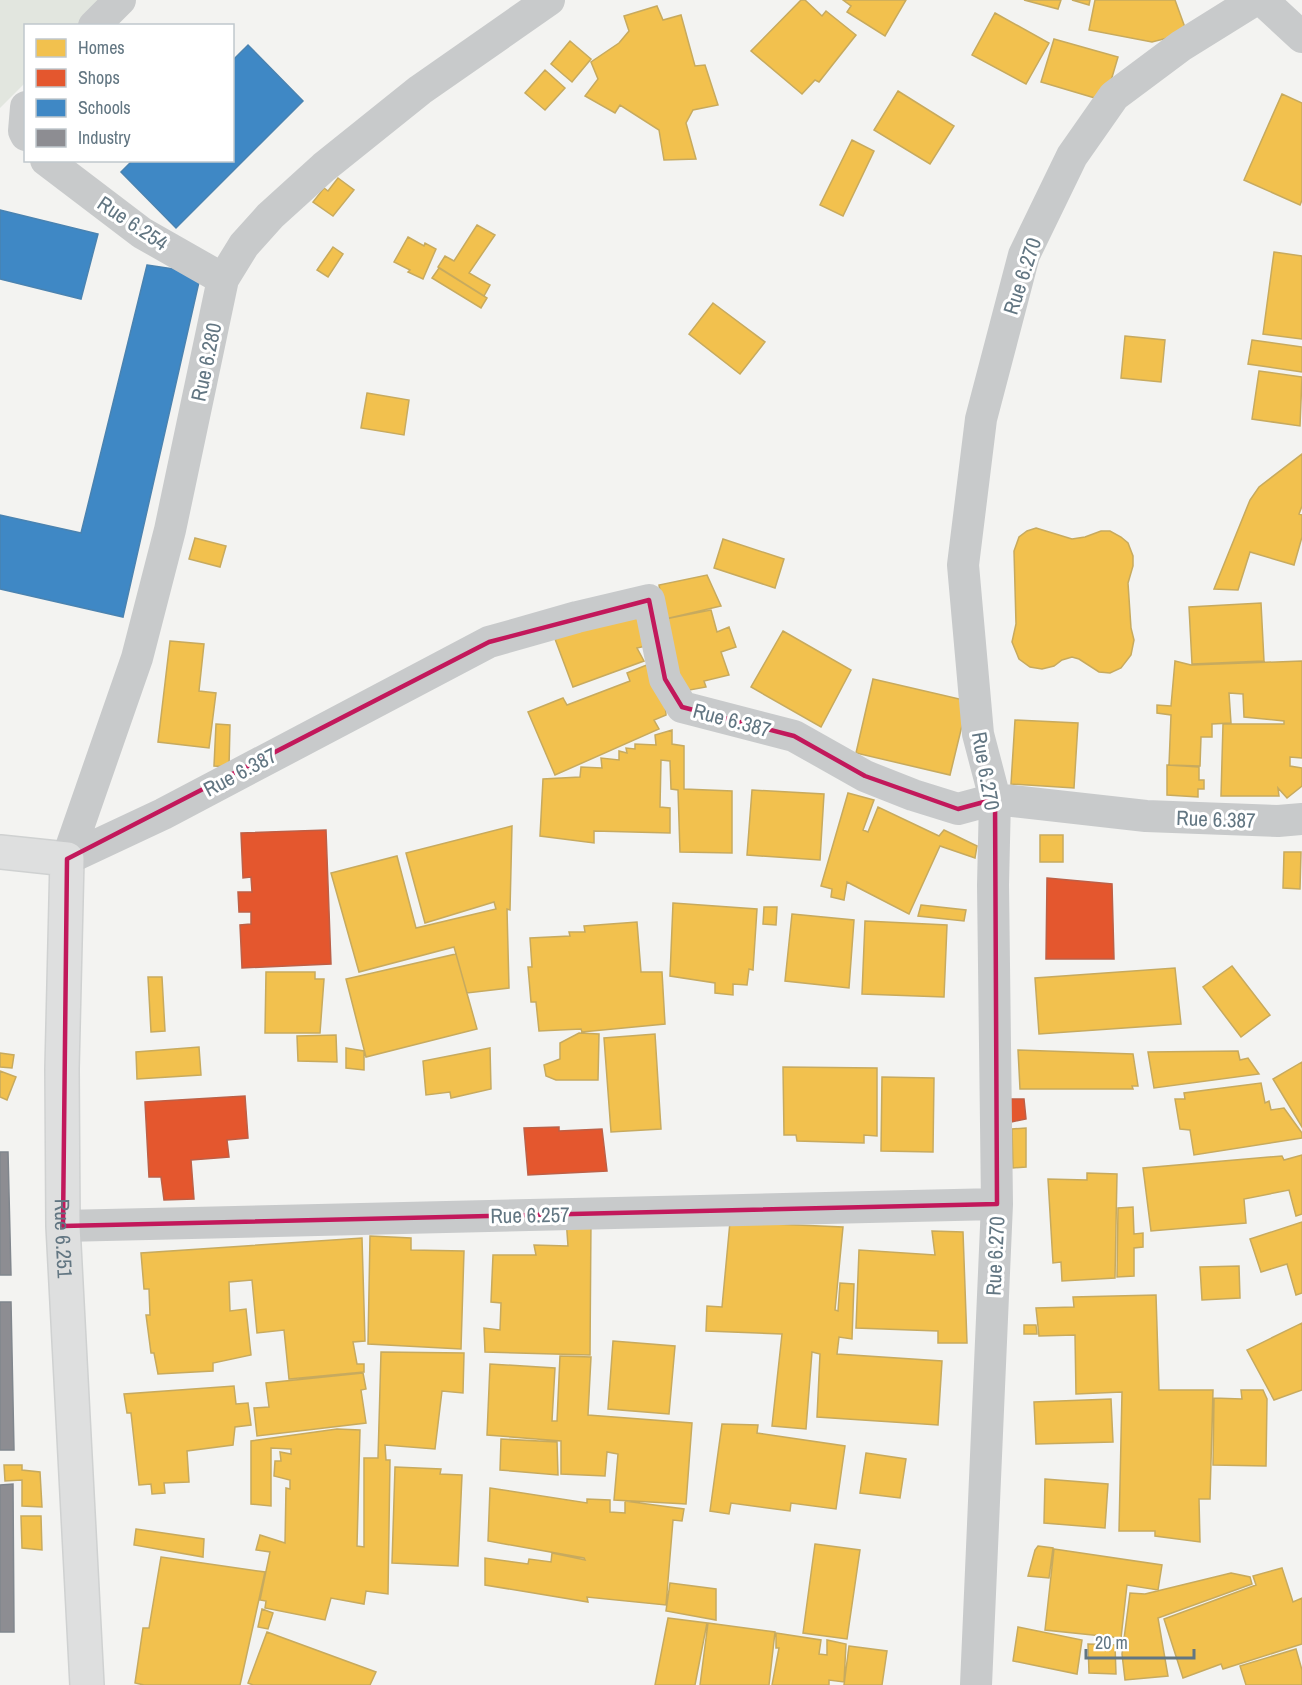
<svg xmlns="http://www.w3.org/2000/svg" width="1302" height="1685" font-family="'Archivo Narrow',sans-serif">
	<style>
		.green { fill: #e2e6df }
		.homes { fill: #f2c14e; stroke: #c7aa5e; stroke-width: 1.5 }
		.shops { fill: #e4572e; stroke: #bd6047; stroke-width: 1.5 }
		.schools { fill: #3f88c5; stroke: #4a83b1; stroke-width: 1.5 }
		.industry { fill: #8d8d92; stroke: #80868d; stroke-width: 1.5 }
		.lines { fill: none; stroke-linecap: round; stroke-linejoin: round }
		.secondary-casing { stroke: #cfd1d1; stroke-width: 36 }
		.minor { stroke: #c8cacb; stroke-width: 32 }
		.secondary { stroke: #dedfdf; stroke-width: 33 }
		.marked { fill: none; stroke: #c2185b; stroke-width: 4.5; stroke-linejoin: round }
		.labels { text-anchor: middle; dominant-baseline: central; stroke-width: 6; stroke-linejoin: round; paint-order: stroke }
		.street-label { font-size: 21px; fill: #627682; stroke: #fff }
	</style>
	<rect width="100%" height="100%" fill="#f3f3f1"/>
	<path class="green" d="M0 0H107L82 25 26 26 25 83 0 108Z"/>
	<path class="homes" d="M801 0H805L822 16 826 11 856 35 819 82 815 80 802 94 751 51Z
		M843 0H906L885 36 847 12 851 6Z
		M1024 0H1061L1058 9Z
		M1072 0H1090L1089 5Z
		M1095 0H1175L1187 33 1152 42 1089 30Z
		M657 6 663 20 681 15 695 66 705 65 718 105 693 110 686 123 696 159 664 160 659 130 620 105 615 113 585 96 598 79 591 62 619 43 629 31 624 16Z
		M995 13 1049 43 1026 84 972 55Z
		M1054 39 1118 57 1105 101 1041 82Z
		M570 41 591 59 572 82 551 64Z
		M545 70 565 88 545 110 525 93Z
		M898 91 954 126 930 164 874 130Z
		M1282 94 1302 103V200L1300 205 1244 180Z
		M852 140 874 151 843 216 820 205Z
		M338 178 354 190 333 216 313 202 324 188 328 191Z
		M477 225 495 235 469 273 490 285 484 296 438 267 445 256 454 261Z
		M408 237 424 246 425 243 436 249 423 279 408 272 410 270 394 262Z
		M333 247 343 254 328 277 317 270Z
		M1274 252 1302 256V339L1263 334Z
		M439 268 487 298 481 308 432 278Z
		M713 303 765 342 740 374 689 334Z
		M1125 336 1165 340 1161 382 1121 378Z
		M1252 340 1302 347V372L1248 364Z
		M1259 371 1302 377 1300 426 1252 419Z
		M367 393 409 400 404 435 361 428Z
		M1302 454V506L1299 514 1302 515V537L1294 565 1250 552 1238 590 1214 589 1250 500 1259 487Z
		M1036 528 1072 539 1085 537 1101 531H1110L1121 537 1128 543 1133 556V566L1128 583 1131 628 1134 640 1131 655 1121 668 1110 673 1099 672 1079 659 1072 657 1062 660 1054 666 1042 669 1030 667 1019 659 1012 642 1016 624 1014 551 1019 537 1027 531Z
		M195 538 226 546 220 567 189 559Z
		M723 539 784 559 775 588 714 568Z
		M707 575 721 606 665 619 659 585Z
		M1261 603 1264 661 1192 664 1189 607Z
		M635 609 646 646 637 648 644 661 573 687 555 639Z
		M711 610 717 632 729 627 736 647 721 652 729 675 704 681 706 687 679 692 660 620Z
		M783 631 851 670 821 727 751 687Z
		M170 641 204 644 199 691 216 693 209 748 158 742Z
		M659 660 663 677 666 715 654 720 659 729 555 775 528 712 563 698 567 705 630 681 627 673Z
		M1175 661 1191 665 1302 661V758L1290 757V766L1302 768V786L1287 798 1278 788 1279 796H1221L1223 724H1284V721L1244 717 1243 694 1229 693 1231 723 1212 724V737H1201L1200 766 1169 765 1171 715 1157 713V705L1171 706Z
		M873 679 968 701 950 775 856 753Z
		M1015 720 1078 723 1074 788 1011 784Z
		M216 724 230 725 229 767 214 766Z
		M672 730V744L684 746V789L732 791V853L680 852 678 790 671 789 670 761 661 760 660 807 670 808V833L594 831V843L540 836 543 779 580 777 581 767 602 768 601 758 619 760V751L627 753 626 748 635 749V744L656 745 655 735Z
		M1167 765 1199 767V780H1204V789H1198V797L1167 795Z
		M752 790 824 794 820 860 747 855Z
		M848 793 874 800 863 830 868 832 878 807 939 836 944 830 977 846 975 858 940 846 909 914 847 882 844 900 831 897 832 889 821 886Z
		M512 826 510 910 507 909 509 988 467 993 454 947 359 972 331 873 397 856 416 928 496 909 494 902 425 923 406 853Z
		M1040 835H1063V862H1040Z
		M1284 852H1301L1300 889 1283 888Z
		M673 903 757 909 753 970 749 969 747 985 733 984V995L715 993V983L670 976Z
		M921 905 966 910 964 921 918 916Z
		M764 907H777L776 925 763 924Z
		M792 914 854 920 849 988 785 981Z
		M865 921 947 925 944 997 862 994Z
		M637 922 641 972H662L665 1024 582 1032 581 1029 539 1031 536 1002H531L528 967H532L530 938 570 936 569 932H585L584 926Z
		M456 954 477 1029 366 1057 346 979Z
		M1232 966 1270 1015 1241 1037 1203 987Z
		M1175 968 1181 1024 1039 1034 1035 978Z
		M266 972H315V979H324L320 1033H265Z
		M148 977H162L165 1031 151 1032Z
		M579 1033 599 1034 598 1080H556L546 1076 544 1065 560 1059V1043Z
		M655 1034 661 1129 611 1132 604 1038Z
		M336 1035 337 1062 298 1061 297 1036Z
		M199 1047 201 1075 137 1079 136 1052Z
		M346 1048 364 1051V1070L346 1068Z
		M490 1048 491 1089 451 1098 450 1092 426 1095 423 1061Z
		M1018 1050 1133 1054 1138 1086H1132L1133 1089H1020Z
		M1238 1051 1240 1060 1248 1058 1259 1074 1154 1088 1148 1052Z
		M0 1053 14 1055 12 1068 0 1067Z
		M1302 1062V1127L1273 1079Z
		M783 1067 877 1068V1136L864 1135V1143L797 1141 796 1135H784Z
		M0 1071 16 1077 7 1100 0 1097Z
		M882 1077 934 1078 933 1152 881 1151Z
		M1261 1083 1265 1103 1269 1101 1271 1110 1284 1108 1302 1133V1138L1194 1155 1190 1130 1180 1129 1175 1099H1185L1184 1093Z
		M1026 1128V1167L1013 1168 1012 1129Z
		M1302 1155V1214L1296 1216 1289 1190 1244 1199 1246 1223 1151 1231 1143 1168 1282 1156 1284 1160Z
		M1087 1173 1117 1174 1115 1278 1062 1281 1061 1262 1053 1263 1048 1179 1087 1180Z
		M1133 1207 1134 1234 1143 1233V1247L1134 1248V1276L1117 1277 1118 1208Z
		M566 1218 591 1219 590 1355 485 1352 484 1328 500 1330 501 1303 491 1302 493 1255H536L534 1245 568 1246Z
		M730 1222 843 1227 835 1310 838 1311 840 1283 854 1284 852 1339 839 1337 837 1354 942 1361 938 1425 817 1417 820 1354 812 1352 806 1429 772 1426 782 1334 706 1331 707 1306 722 1307Z
		M1302 1222V1293L1296 1295 1287 1264 1261 1272 1250 1239Z
		M932 1231 963 1232 967 1343H938V1331L856 1328 859 1250 935 1255Z
		M370 1236 411 1238V1250L464 1251 461 1349 368 1344Z
		M362 1238 365 1341 353 1342 357 1364H364V1372L289 1379 284 1330 257 1333 252 1280 229 1282 230 1311 246 1309 251 1355 213 1363V1371L158 1374 154 1353H151L146 1315H150L149 1289H144L141 1253Z
		M1239 1266 1240 1298 1202 1300 1200 1267Z
		M1156 1295 1159 1390H1213L1210 1499H1199L1200 1542 1155 1536V1531H1119L1122 1392 1076 1394 1075 1335 1039 1336 1036 1308 1074 1307 1073 1297Z
		M1302 1323V1390L1274 1400 1247 1350Z
		M1024 1325H1036L1037 1334H1024Z
		M613 1341 675 1346 669 1414 608 1409Z
		M381 1352 464 1353 463 1393 442 1391 435 1449 385 1445 386 1460H390L388 1594 366 1591 364 1604 331 1598 325 1620 265 1608 266 1601 260 1600 270 1552 256 1550 260 1535 285 1543 286 1488 290 1489V1480L274 1476 275 1461H281L280 1452 291 1454V1449L271 1448V1506L251 1504V1441L337 1429 360 1430 357 1546 364 1547V1458H378Z
		M560 1356 591 1357 588 1415 692 1423 686 1504 614 1500 618 1454 607 1452 605 1476 561 1474V1441L487 1435 490 1364 555 1368 552 1421H557Z
		M363 1373 366 1389 361 1390 366 1423 257 1436 254 1408 269 1407 266 1383Z
		M234 1386 236 1404 248 1403 251 1425 235 1427 233 1445 187 1451 189 1482 164 1483 165 1493 152 1494 151 1484 139 1485 131 1413H127L124 1394Z
		M1241 1390H1263L1267 1399 1266 1466 1213 1465 1214 1398 1242 1399Z
		M1111 1399 1113 1442 1036 1444 1034 1402Z
		M722 1424 758 1425 757 1433 845 1446 836 1509 791 1503 790 1511 731 1503 729 1514 710 1511Z
		M501 1439 557 1442 558 1475 500 1470Z
		M866 1453 906 1459 900 1498 860 1493Z
		M4 1465H22V1470L40 1472 42 1507 22 1506V1480L5 1481Z
		M395 1467 441 1469 440 1474 462 1475 458 1566 392 1563Z
		M1045 1479 1108 1484 1105 1528 1044 1523Z
		M490 1488 587 1503V1499L610 1500V1512L625 1513V1501L684 1509 682 1521 673 1520 666 1605 587 1597 588 1602 485 1585V1558L528 1564 529 1559 551 1562 552 1553 585 1560 584 1558 488 1541Z
		M21 1516H41L42 1550 22 1548Z
		M136 1529 204 1539 203 1557 134 1545Z
		M815 1544 860 1550 847 1639 803 1633Z
		M1038 1546 1053 1548 1049 1578 1028 1576 1035 1550Z
		M1054 1549 1162 1565 1158 1590 1127 1585 1121 1638 1045 1630Z
		M161 1557 265 1572 240 1685H144L135 1683 143 1628H149Z
		M1282 1568 1293 1602 1302 1598V1644L1223 1669 1221 1664 1183 1678 1164 1619 1256 1585 1253 1576Z
		M1231 1573 1250 1577 1252 1584 1158 1618 1168 1676 1125 1680 1122 1654 1130 1593 1145 1594Z
		M670 1583 716 1589V1620L666 1611Z
		M262 1609 273 1613 268 1629 258 1627Z
		M668 1618 707 1623 695 1685H655Z
		M708 1623 775 1632 769 1685H700Z
		M1018 1627 1082 1640 1077 1674 1013 1661Z
		M267 1632 376 1672 370 1685H253L248 1683Z
		M776 1633 821 1640 819 1654 827 1655V1640L846 1644 844 1682 829 1680V1685H772L779 1648H776Z
		M1088 1644 1115 1645 1116 1674 1089 1673Z
		M849 1646 887 1651 882 1685H844Z
		M1296 1649 1302 1670V1685H1246L1240 1666Z"/>
	<path class="shops" d="M326 830 331 964 242 968 240 925 251 924V912H239L238 892H252L251 877 243 878 241 833Z
		M1047 878 1112 884 1114 959H1046Z
		M245 1096 248 1138 227 1140 229 1157 191 1160 194 1199 164 1200 161 1177H149L145 1102Z
		M1011 1099H1024L1026 1119 1011 1122Z
		M559 1127V1131L602 1129 607 1171 528 1175 524 1128Z"/>
	<path class="schools" d="M248 45 303 101 176 228 121 172 133 160H232V61Z
		M0 210 98 234 81 299 0 279Z
		M147 265 201 273 123 617 0 589V515L81 533Z"/>
	<path class="industry" d="M0 1152H8L11 1275H0Z
		M0 1302H11L14 1450H0Z
		M13 1484 14 1632H0V1485Z"/>
	<g class="lines">
		<g class="secondary-casing">
			<g id="secondary">
				<path id="s1" d="M0 852 67 859 62 1069 63 1226 87 1685"/>
			</g>
		</g>
		<path class="minor" d="M1262 0 1302 37
			M94 26 120 0
			M26 107 24 131 26 135
			M46 160 142 233 223 279
			M67 859 163 814 489 642 577 617 649 600 665 679 682 707 794 736 865 776 913 795 958 809 995 799 1146 816 1278 821 1302 819
			M67 859 137 658 170 530 223 279 244 245 270 216 324 167 420 90 549 0
			M63 1226 997 1204
			M976 1685 997 1204 993 885 995 799 978 734 963 565 981 419 1024 255 1072 156 1114 96 1181 46 1255 0"/>
		<use href="#secondary" class="secondary"/>
	</g>
	<path class="marked" d="M649 600 665 679 682 707 794 736 865 776 958 809 995 799 997 1204 63 1226 67 859 489 642Z"/>
	<g class="labels">
		<g class="street-label">
			<text transform="translate(133 223) rotate(34)">Rue 6.254</text>
			<text transform="translate(1022 276) rotate(-72)">Rue 6.270</text>
			<text transform="translate(206 362) rotate(-78)">Rue 6.280</text>
			<text transform="translate(732 720) rotate(15)">Rue 6.387</text>
			<text transform="translate(986 771) rotate(80)">Rue 6.270</text>
			<text transform="translate(240 772) rotate(-28)">Rue 6.387</text>
			<text transform="translate(1216 819) rotate(2)">Rue 6.387</text>
			<text transform="translate(530 1215) rotate(-1)">Rue 6.257</text>
			<text stroke="none"><textPath href="#s1" startOffset="447">Rue 6.251</textPath></text>
			<text transform="translate(995 1256) rotate(-87)">Rue 6.270</text>
		</g>
	</g>
	<rect x="24" y="24" width="210" height="138" fill="#ffffff" stroke="#c0c8cd" stroke-width="1.5"/>
	<rect x="36" y="39" width="30" height="18" fill="#f2c14e" stroke="#c0c8cd" stroke-width="1.5"/>
	<text x="78" y="54" font-size="18" fill="#627682">Homes</text>
	<rect x="36" y="69" width="30" height="18" fill="#e4572e" stroke="#c0c8cd" stroke-width="1.5"/>
	<text x="78" y="84" font-size="18" fill="#627682">Shops</text>
	<rect x="36" y="99" width="30" height="18" fill="#3f88c5" stroke="#c0c8cd" stroke-width="1.5"/>
	<text x="78" y="114" font-size="18" fill="#627682">Schools</text>
	<rect x="36" y="129" width="30" height="18" fill="#8d8d92" stroke="#c0c8cd" stroke-width="1.5"/>
	<text x="78" y="144" font-size="18" fill="#627682">Industry</text>
	<path d="M1086 1649v9h108v-9" fill="none" stroke="#627682" stroke-width="3"/>
	<text x="1095" y="1649" font-size="18" fill="#627682" stroke="#ffffff" stroke-width="4.5" paint-order="stroke">20 m</text>
</svg>
